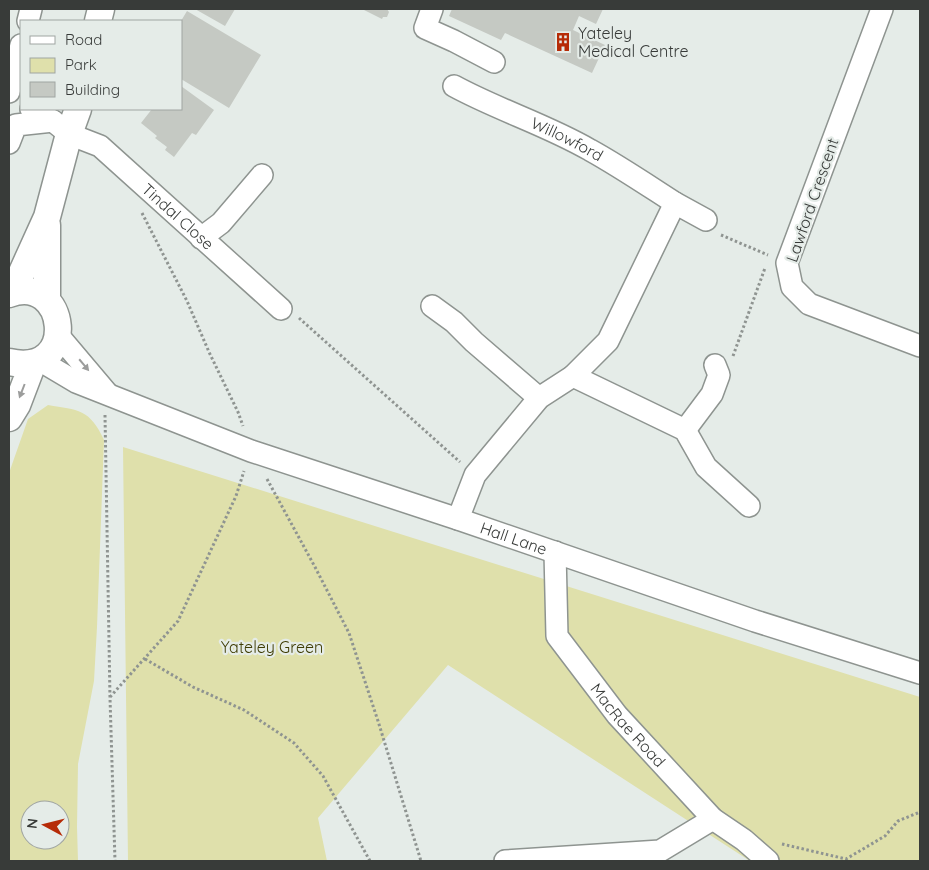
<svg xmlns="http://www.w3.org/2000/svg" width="929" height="870" font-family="Quicksand,sans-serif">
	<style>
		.green { fill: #dfe0ab; fill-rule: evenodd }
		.building { fill: #c5c9c3 }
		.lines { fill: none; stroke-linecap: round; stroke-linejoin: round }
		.minor-casing { stroke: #8e9490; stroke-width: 24 }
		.major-casing { stroke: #8e9490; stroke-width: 29 }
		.path { stroke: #8f9491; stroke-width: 3; stroke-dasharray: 2.5 2.5; stroke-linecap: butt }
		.minor { stroke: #fff; stroke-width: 21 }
		.major { stroke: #fff; stroke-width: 26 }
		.oneway { fill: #9c9d9c }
		.labels { text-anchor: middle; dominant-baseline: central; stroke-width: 4.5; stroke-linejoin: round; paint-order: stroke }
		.poi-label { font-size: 16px; fill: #383b39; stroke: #e5ece8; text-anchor: start }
		.street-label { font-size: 16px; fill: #383b39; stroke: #e5ece8 }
		.park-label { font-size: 16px; fill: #3e3c03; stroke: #e5ece8 }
	</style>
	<rect width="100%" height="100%" fill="#e5ece8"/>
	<path class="green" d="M48 405C78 410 90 409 104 440L97 627 94 681 78 764 77 827 78 861H9V473L28 419ZM30 810H60V840H30Z
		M123 447 920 697V861H750L448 665 318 818 327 861H128Z"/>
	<path class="building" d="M195 9H235L225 26Z
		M362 9H387L389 12 387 17H383L382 19Z
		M452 9H603L596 24 579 16 573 30 605 45 592 73 505 33 501 40 449 16Z
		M187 11 261 55 229 108 181 79V21Z
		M181 86 214 110 196 135 192 133 174 157 165 150 167 147 155 138 157 136 141 123 152 109H181Z"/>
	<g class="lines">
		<g class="minor-casing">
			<g id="minor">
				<path d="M432 9 425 28 454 41 494 62"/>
				<path d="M882 9 787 263 792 287 809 304 920 346"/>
				<path d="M28 21 31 9"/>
				<path id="s1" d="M454 86C498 110 547 125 590 150 619 166 647 185 675 203L608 341 573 376 539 398 475 475 458 519"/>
				<path d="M9 92 21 45"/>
				<path id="s2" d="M31 109 53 121 69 134 100 146 281 309"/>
				<path d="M9 143 16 125 53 121"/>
				<path d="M675 203 706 220"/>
				<path d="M201 238 221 223 262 175"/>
				<path d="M432 306 454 322 474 342 539 398"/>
				<path d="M58 335 107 393"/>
				<path id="s3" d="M39 360 76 382 251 451 458 519 755 621 920 673"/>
				<path d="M573 376 685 430 706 467 749 506"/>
				<path d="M685 430 712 394 719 375 715 365"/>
				<path id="s4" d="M555 552 557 636 617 715 713 819 744 840 768 861"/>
				<path d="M505 861 660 851 713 819"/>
			</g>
		</g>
		<g class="major-casing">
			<path id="major" d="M98 21 101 9
				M13 292 47 217 69 134 78 109
				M9 294C67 272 81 378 9 362
				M47 300V225
				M9 418 17 405 33 363"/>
		</g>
		<path class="path" d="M142 213 187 301 209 352 238 412 243 426
			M721 235 768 255
			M299 318 460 462
			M733 356 765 268
			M105 415 110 698 115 861
			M267 479 315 567 349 633 378 721 421 861
			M145 659 193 687 244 710 294 743 323 776 370 861
			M110 697 178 621 236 496 244 471
			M782 844 846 859 885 836 898 821 920 812"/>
		<use href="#minor" class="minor"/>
		<use href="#major" class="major"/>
	</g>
	<defs><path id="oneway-solid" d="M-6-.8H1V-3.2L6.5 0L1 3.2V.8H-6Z" transform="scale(1.25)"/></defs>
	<g class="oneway">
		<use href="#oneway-solid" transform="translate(84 365) rotate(50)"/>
		<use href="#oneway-solid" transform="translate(22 391) rotate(111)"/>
	</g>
	<defs>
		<g id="building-bare" transform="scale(1.5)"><path d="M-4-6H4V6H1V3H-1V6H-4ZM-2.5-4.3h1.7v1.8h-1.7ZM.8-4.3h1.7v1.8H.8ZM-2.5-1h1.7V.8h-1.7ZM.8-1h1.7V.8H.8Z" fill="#b62b07" stroke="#e5ece8" stroke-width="2.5" paint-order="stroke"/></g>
	</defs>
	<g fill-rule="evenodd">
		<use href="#building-bare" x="563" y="42"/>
	</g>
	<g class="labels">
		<g class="poi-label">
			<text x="578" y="33">Yateley<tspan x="578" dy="18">Medical Centre</tspan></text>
		</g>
		<g class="street-label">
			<text stroke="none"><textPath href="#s1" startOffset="125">Willowford</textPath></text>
			<text transform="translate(812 200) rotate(-71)">Lawford Crescent</text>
			<text stroke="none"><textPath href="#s2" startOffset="184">Tindal Close</textPath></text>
			<text stroke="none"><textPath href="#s3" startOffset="508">Hall Lane</textPath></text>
			<text stroke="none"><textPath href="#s4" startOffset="198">MacRae Road</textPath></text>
		</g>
		<g class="park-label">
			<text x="272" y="647">Yateley Green</text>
		</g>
	</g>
	<rect width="929" height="870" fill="none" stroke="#383b39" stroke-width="20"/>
	<rect x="20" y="20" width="162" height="90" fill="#e5ece8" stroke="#a0a5a2"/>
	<rect x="30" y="36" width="25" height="8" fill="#ffffff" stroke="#a0a5a2"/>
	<text x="65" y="45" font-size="15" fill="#383b39">Road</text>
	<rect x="30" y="58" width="25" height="15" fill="#dfe0ab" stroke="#a0a5a2"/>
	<text x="65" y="70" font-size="15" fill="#383b39">Park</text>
	<rect x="30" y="82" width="25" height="15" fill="#c5c9c3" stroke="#a0a5a2"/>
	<text x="65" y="95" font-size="15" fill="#383b39">Building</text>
	<g transform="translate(45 825) rotate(277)"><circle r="24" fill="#e5ece8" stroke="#a0a5a2"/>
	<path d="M0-4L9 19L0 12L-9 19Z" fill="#b62b07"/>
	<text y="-8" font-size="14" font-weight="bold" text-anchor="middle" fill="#383b39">N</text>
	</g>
</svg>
